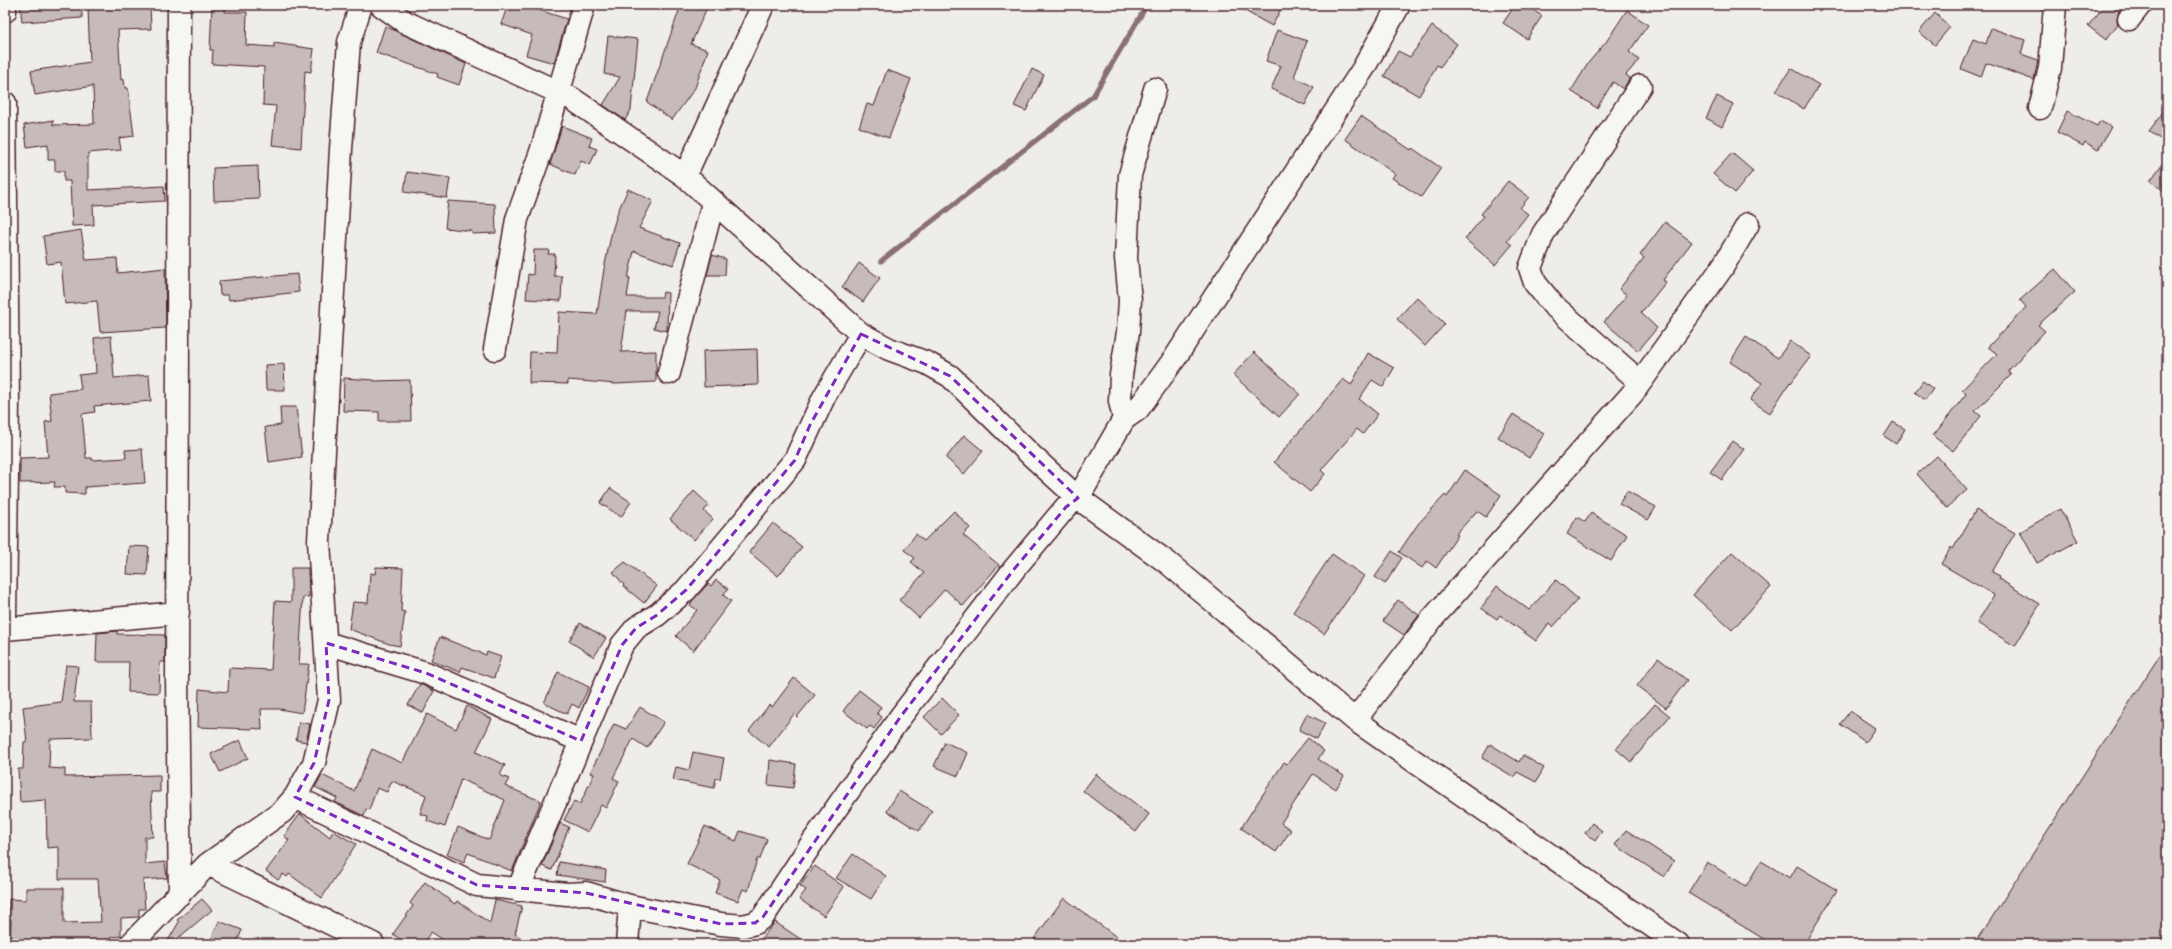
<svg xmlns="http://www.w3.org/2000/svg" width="2172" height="949" font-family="Pangolin,sans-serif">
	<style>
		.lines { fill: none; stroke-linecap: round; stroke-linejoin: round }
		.stream { stroke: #8a6f74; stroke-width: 5 }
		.building { fill: #c6babb; stroke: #4a1f2b }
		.minor-casing { stroke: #4a1f2b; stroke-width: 25 }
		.minor { stroke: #f6f6f2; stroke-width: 22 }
		.marked { fill: none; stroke: #7b2cbf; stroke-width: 3; stroke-dasharray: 8 5; stroke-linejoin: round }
	</style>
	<rect width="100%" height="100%" fill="#efedea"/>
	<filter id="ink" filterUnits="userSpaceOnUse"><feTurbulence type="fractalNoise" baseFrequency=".025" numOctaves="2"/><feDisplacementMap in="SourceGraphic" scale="8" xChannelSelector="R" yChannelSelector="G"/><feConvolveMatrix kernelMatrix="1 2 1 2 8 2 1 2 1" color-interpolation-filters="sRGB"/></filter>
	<g filter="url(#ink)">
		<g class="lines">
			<path class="stream" d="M881 261 1093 96 1147 5"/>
		</g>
		<path class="building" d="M20 5H82V18L22 22Z
			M122 5H150L151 29 118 30 121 80 124 79 125 88H128L134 136 119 138 121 150 88 153V190L164 186 165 201 93 205 94 225 72 226 70 181H64V171H55V160H48V144L27 147 24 125 53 120V125L94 124 93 86 35 95 31 71 90 62 88 8Z
			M212 5H226L225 12H247L246 45 274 47V43L314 49 311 72 305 71 301 148 272 145 276 106 263 105 264 67 212 64 213 50H210Z
			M508 5H523L567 19 554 63 526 55 532 35 501 24Z
			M681 5H708L691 44 708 50 695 88 672 120 647 102Z
			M1234 5H1283L1272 26Z
			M1515 5H1526L1542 16 1527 39 1503 23Z
			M2105 5H2112L2119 11 2117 18 2118 24 2106 40 2088 26Z
			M1627 10 1648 25 1629 52 1639 60 1626 75 1630 78 1623 89 1613 82 1597 108 1571 91 1589 62 1606 42Z
			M1935 13 1950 27 1935 45 1919 32Z
			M385 26 466 64 459 85 437 77 438 74 376 53Z
			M1432 26 1457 44 1440 67 1437 65 1419 96 1384 76 1398 51 1410 57Z
			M1991 28 2025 40 2021 54 2038 60 2034 80 1986 63 1981 77 1961 69 1973 39 1986 44Z
			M1277 30 1307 41 1294 77 1314 87 1305 105 1271 89 1281 66 1266 61Z
			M608 36 638 39 631 110 625 120 603 105 620 77 604 74Z
			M1791 68 1819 85 1804 109 1776 91Z
			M1032 69 1044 75 1026 111 1014 106Z
			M887 70 911 79 889 138 859 127 867 104 874 106Z
			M1717 96 1733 104 1722 127 1706 118Z
			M2167 107V144L2149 131Z
			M2067 111 2097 126 2100 121 2111 127 2098 150 2085 142 2083 146 2057 132Z
			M1361 116 1411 150 1412 148 1441 168 1421 197 1392 178 1395 174 1345 139Z
			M562 126 592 138 589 146 597 149 590 165 581 161 575 175 550 164Z
			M1732 153 1753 171 1735 193 1713 174Z
			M2167 157V193L2150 181Z
			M258 166 259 199 214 201 213 168Z
			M407 172 450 178 447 198 404 192Z
			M1508 181 1529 197 1520 208 1528 214 1507 241 1512 245 1495 265 1465 239 1484 216 1481 214Z
			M628 189 653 201 639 228 680 243 673 265 634 251 628 278H630L627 297H662L663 292 668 293 667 331 654 328 658 311H627L621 352 656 351V382L616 384 568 380V384L529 383 530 352 557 353 559 312 597 314 604 269 612 231 618 211Z
			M448 201 495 204 496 233 472 234V231L445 228Z
			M1665 222 1692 242 1663 280 1666 282 1641 313 1657 328 1638 351 1604 322 1627 295 1619 289 1644 258 1640 255Z
			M81 230 86 260 117 258 118 273 165 268 166 328 100 332 97 301 65 304 61 262 47 264 43 236Z
			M534 250H549L548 254H555L554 276H562L561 301 526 299 528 274 533 275Z
			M712 255 726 259 725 275H707Z
			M859 263 880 278 863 302 842 287Z
			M2055 269 2075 292 2038 325 2045 331 2008 371 2011 375 1975 411 1981 416 1953 451 1933 436 1966 394 1962 390 1997 354 1988 347 2026 307 2020 300Z
			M297 274 299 292 229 300 228 295H220L219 281Z
			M1417 297 1445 324 1425 346 1397 319Z
			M111 336 114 378 149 375 151 401 94 406 95 412 82 414 86 458H92V460L126 458 125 450 142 449 145 483 85 487V494L65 493V487H54L55 482 20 483V458L48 457 45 422 52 421 49 393 81 389 79 375 96 373 94 338Z
			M1746 337 1778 358 1790 341 1811 356 1791 383 1790 382 1770 413 1750 400 1762 383 1730 362Z
			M757 349 758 385 704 387 703 351Z
			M1254 352 1300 394 1279 417 1233 375Z
			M1368 353 1394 368 1383 387 1372 380 1359 399 1378 414 1363 434 1357 429 1321 470 1325 474 1310 492 1274 462 1343 379 1351 385Z
			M284 364 285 390H266L265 365Z
			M344 378 374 380V381L410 380 411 421H379V412L343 411Z
			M1923 381 1933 389 1925 400 1915 392Z
			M280 407H296L302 457 269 462 265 427 281 425Z
			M1513 414 1544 434 1529 458 1498 437Z
			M1893 422 1905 429 1896 444 1884 436Z
			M964 435 983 451 964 474 946 458Z
			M1733 441 1744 449 1722 480 1710 472Z
			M1937 456 1967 490 1947 508 1917 474Z
			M1465 470 1501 495 1486 517 1477 511 1456 534 1458 535 1436 568 1427 561 1422 568 1399 552 1418 524 1445 495 1447 497Z
			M610 488 631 502 621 517 600 503Z
			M694 491 709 505 704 511 713 519 694 540 670 519Z
			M1627 491 1656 507 1648 520 1619 504Z
			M2060 509 2078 541 2037 563 2020 532Z
			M1976 510 2015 533 1992 572 2000 576 1999 579 2040 604 2015 646 1977 623 1994 595 1941 564 1951 547 1953 549Z
			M954 511 970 528 963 535 999 565 963 606 945 589 919 618 899 600 924 573 911 562 915 558 904 550 916 534 924 541Z
			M1591 513 1627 535 1611 561 1567 534 1577 517 1585 522Z
			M773 523 802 547 778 576 749 552Z
			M129 546 149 547 147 575 127 574Z
			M1392 551 1402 558 1385 584 1375 577Z
			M1732 552 1771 587 1732 630 1693 595Z
			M1332 554 1364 576 1324 634 1293 612Z
			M625 562 657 586 644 603 623 586 624 585 613 572Z
			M376 567 403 568 401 611 405 612 400 646 389 644 349 629 353 602 368 603 370 573 375 574Z
			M291 568H308L309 597H303L299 664H309L302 713 279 709H261L262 730 254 728 253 729 198 727 199 689 228 692 229 668 271 670 275 601 291 602Z
			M716 580 728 589 723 595 731 601 693 651 676 636 697 610 690 605 692 601 708 584 711 586Z
			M1556 580 1578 599 1553 627 1549 623 1536 641 1500 615 1497 619 1481 608 1497 586 1529 610Z
			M1398 600 1419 615 1404 635 1383 621Z
			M580 623 606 638 594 657 569 641Z
			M117 631V634L165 635V662H160L159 693 128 692 129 662H96L97 633Z
			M440 637 486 655 487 652 501 657 494 678 462 667 460 672 431 660Z
			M2167 644V944H1975Z
			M1658 658 1687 680 1666 708 1637 686Z
			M66 665 78 666 74 702H91L92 738 50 739 49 768 65 769V777L160 775V792H151L153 837H145V864L165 862 167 878 143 880 145 909H139V917L121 918V936L111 937V944H10L11 920H8L9 899 26 900V888H64V923L101 922 98 879H59V847L47 848 46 800 20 802 18 769H23L24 742H27L23 707 61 702Z
			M558 672 589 687 579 708 572 704 567 714 544 703Z
			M794 678 815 695 797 717 794 714 769 747 749 731 769 705 772 707Z
			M420 684 434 691 423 713 408 705Z
			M859 690 881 707 877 713 882 717 874 729 870 726 867 729 843 711Z
			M942 698 959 715 941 734 924 717Z
			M1655 704 1670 716 1631 762 1616 749Z
			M467 706 492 719 476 752 505 765 500 775 509 779 505 786 541 801 512 871 468 853 464 862 447 855 458 827 489 840 505 800 461 779 445 827 427 821 428 816 420 814 426 795 392 781 387 792 377 788 369 810 366 809 364 816 335 802 337 798 315 787 322 775 354 791 372 749 402 763 427 714 456 729Z
			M640 707 664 722 647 748 633 739 613 778 619 781 606 808 601 805 588 832 564 820 574 801 580 804 594 774 590 773 614 724 626 729Z
			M1850 711 1875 728 1865 742 1840 724Z
			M1307 714 1325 723 1317 739 1299 730Z
			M299 722 310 724 306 742 296 740Z
			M1308 738 1324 751 1318 759 1344 776 1336 789 1313 774 1281 823 1291 830 1276 852 1241 828 1284 762 1287 764Z
			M240 740 248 758 220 772 211 754Z
			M945 742 968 753 958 776 934 766Z
			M1490 744 1519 762 1523 755 1544 768 1536 782 1517 772 1514 777 1482 758Z
			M693 752 724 758 720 779 716 778 714 788 673 780 676 767 689 770Z
			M770 760 796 764 793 788 768 785Z
			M1096 774 1149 814 1136 832 1083 791Z
			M899 791 932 811 919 831 887 811Z
			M300 814 330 837 333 831 356 844 322 898 289 874 287 877 283 874 278 880 266 871 289 840 284 836Z
			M560 823 569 827 552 870 542 866Z
			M1592 823 1602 831 1595 841 1585 833Z
			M705 826 736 841 740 831 767 839 760 859H757L748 891 743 889 738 901 715 893 720 880 687 864Z
			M1626 830 1674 861 1664 877 1615 845Z
			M853 854 886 876 871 899 836 878Z
			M1761 861 1790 878 1797 866 1837 890 1804 944H1772L1688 893 1707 862 1746 886Z
			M559 862 606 870 605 882 557 875Z
			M815 866 844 887 824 916 799 899 806 890 800 886Z
			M425 882 455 904 457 901 490 923 495 900 522 906 515 934 531 944H450L431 932 422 944H407L393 934 413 906 410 903Z
			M1064 898 1126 944H1041L1034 939Z
			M202 899 212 910 171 944H166L179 922 177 920Z
			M219 921 242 930 236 944H209Z
			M775 922 808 944H757Z"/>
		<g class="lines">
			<g class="minor-casing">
				<path id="minor" d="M179 5 177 678 180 894
					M381 5 405 22 571 98 685 176 861 334 889 349 927 363 950 376 1032 456 1078 498 1168 563 1355 720 1678 944
					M5 11V5
					M2129 19 2140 5
					M5 103 8 401 5 618
					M2040 108 2050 68 2055 5
					M685 176 763 5
					M495 349 517 219 541 152 584 5
					M669 373 713 203
					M1639 381 1553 305 1535 283 1530 268 1543 234 1640 86
					M1124 419 1120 401 1121 375 1128 332 1130 300 1126 258 1130 175 1155 89
					M5 629 178 613
					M326 643 426 673 581 741
					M1355 720 1432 619 1632 394 1722 268 1748 224
					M295 797 477 885 567 894 586 893 630 906 721 924 743 926 755 923 763 917 812 843 901 716 1015 568 1066 507 1078 498 1124 419 1138 409 1175 358 1363 69 1399 5
					M208 864 373 944
					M518 890 622 645 636 628 657 615 686 590 795 460 824 397 861 334
					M131 944 208 864 282 812 295 797 314 763 329 700 319 541 341 149 349 42 361 5
					M627 944 630 906"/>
			</g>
			<use href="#minor" class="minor"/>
		</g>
	</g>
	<path class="marked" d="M861 334 950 376 1078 498 1066 507 1015 568 901 716 763 917 755 923 721 924 586 893 477 885 295 797 314 763 329 700 326 643 426 673 581 741 622 645 636 628 657 615 686 590 795 460 810 425Z"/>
	<rect width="2172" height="949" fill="none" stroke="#f6f6f2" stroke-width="20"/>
	<rect x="10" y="10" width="2152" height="929" fill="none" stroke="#4a1f2b" stroke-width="1.5" filter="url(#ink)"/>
</svg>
